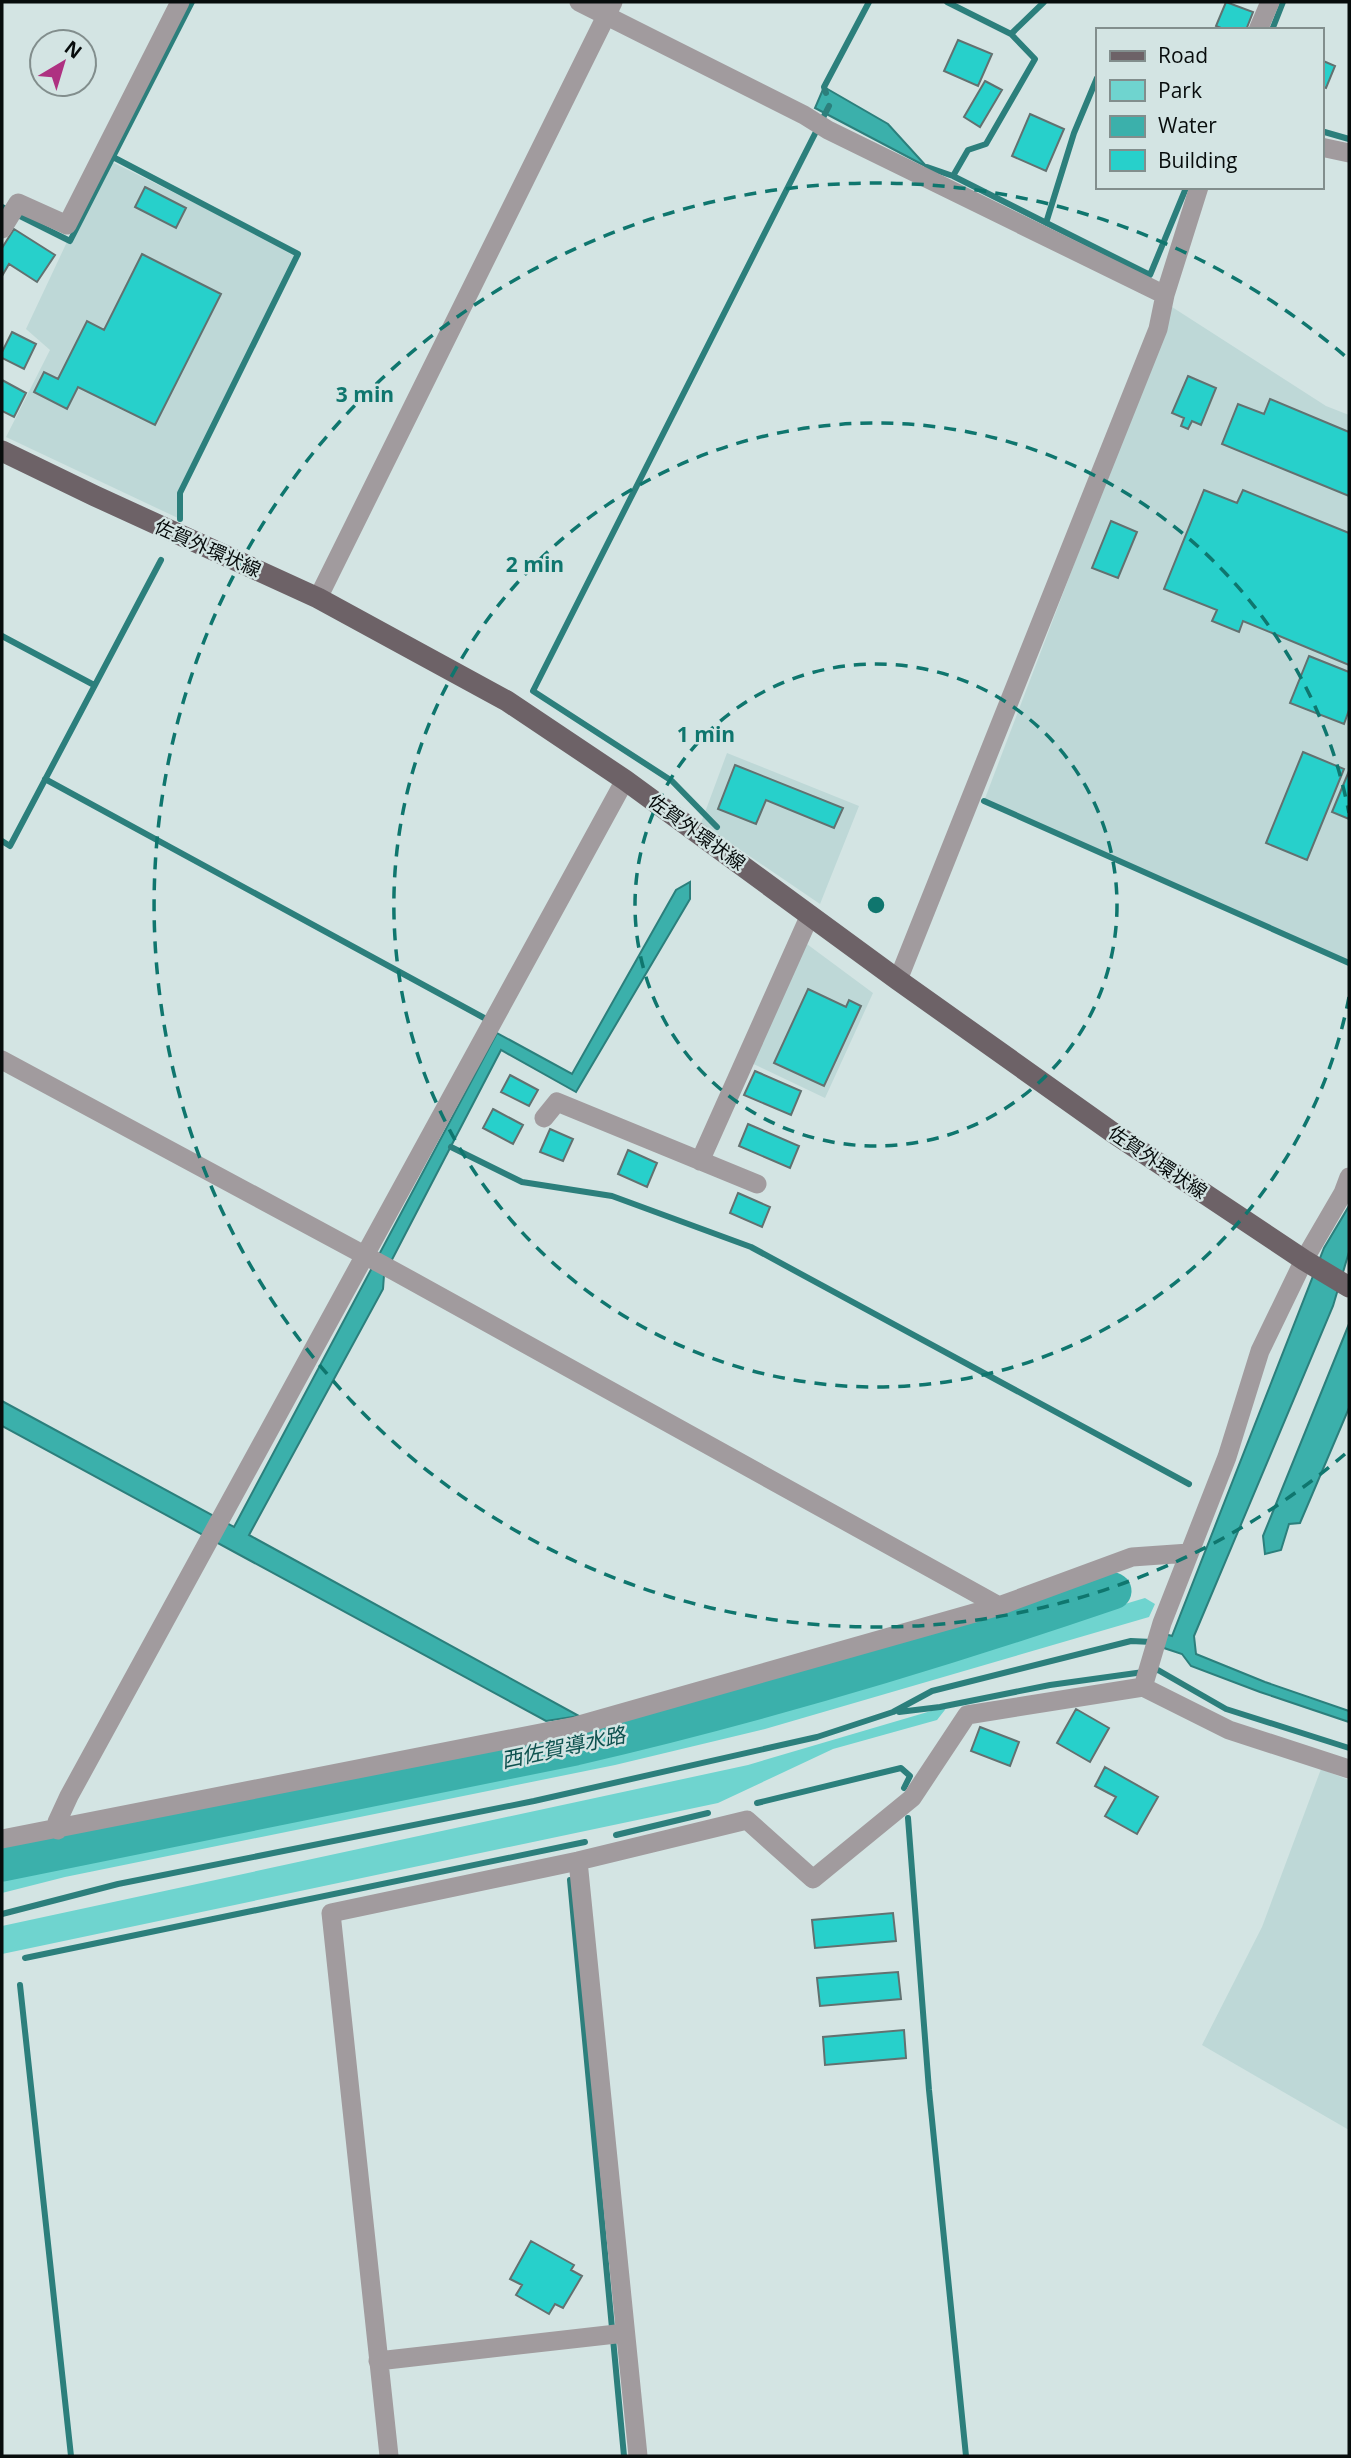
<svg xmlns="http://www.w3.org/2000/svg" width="1351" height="2458" font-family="'Open Sans','Noto Sans JP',sans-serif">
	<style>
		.built { fill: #bed8d7 }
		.green { fill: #6fd4cf }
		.water { fill: #3bb0ab; stroke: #2c7f7c; stroke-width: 2 }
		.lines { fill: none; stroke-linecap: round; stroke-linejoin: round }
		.stream { stroke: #2c7f7c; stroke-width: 6 }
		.river { stroke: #3bb0ab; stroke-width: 37 }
		.building { fill: #27d0cb; stroke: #627170; stroke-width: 2 }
		.street { stroke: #a19b9e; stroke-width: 19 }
		.primary { stroke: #6d6267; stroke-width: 21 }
		.ring { fill: none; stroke: #0f766e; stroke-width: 3.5; stroke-dasharray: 12 9 }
		.labels { text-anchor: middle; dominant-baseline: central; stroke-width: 5; stroke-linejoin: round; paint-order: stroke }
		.street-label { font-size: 19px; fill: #080d0d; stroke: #d3e4e3 }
		.water-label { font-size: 21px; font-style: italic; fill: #0d514e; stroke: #d3e4e3 }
		.centre { fill: #0f766e; stroke: #d3e4e3; stroke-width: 3.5 }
		.ring-label { font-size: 21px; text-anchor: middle; font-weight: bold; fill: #0f766e; stroke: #d3e4e3; stroke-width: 5; stroke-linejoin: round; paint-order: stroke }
	</style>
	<rect width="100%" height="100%" fill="#d3e4e3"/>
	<path class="built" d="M106 159 298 254 180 493V519L6 437 50 350 26 329Z
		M1172 307 1326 406 1349 415V963L984 801Z
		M727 753 859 806 820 904 701 823Z
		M792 933 873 993 825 1098 739 1057Z
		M1321 1769 1349 1780V2130L1202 2045 1262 1927Z"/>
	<path class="green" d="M1145 1598 1155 1604 1149 1617 765 1729 615 1765 65 1877 2 1893V1873L632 1751Z
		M948 1706 937 1720 833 1749 718 1803 2 1954V1926L748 1765Z"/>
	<path class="water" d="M824 87 888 124 927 167 815 108Z
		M690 882V899L576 1092 501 1050 384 1275 383 1289 249 1535 579 1716 546 1721 2 1426V1401L234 1527 497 1033 572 1074 676 890Z
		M1349 1206V1252L1333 1306 1194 1636 1196 1654 1265 1682 1349 1711V1722L1260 1692 1191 1666 1182 1654 1161 1647 1165 1634 1172 1636 1324 1248Z
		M1349 1324V1408L1300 1523 1289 1524 1281 1550 1265 1554 1263 1536Z"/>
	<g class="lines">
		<path class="stream" d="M947 2 1011 34 1044 2
			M1272 30 1283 2
			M826 93 824 87 869 2
			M1321 131 1349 139
			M113 157 298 254 180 493V519
			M927 167 953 176 1150 275 1186 188
			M953 176 968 150 986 144 1035 59 1011 34
			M2 207 70 241 192 2
			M1046 223 1074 133 1097 78
			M2 636 94 685
			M45 779 486 1019
			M984 801 1349 963
			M717 827 672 781 533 691 829 106
			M2 841 10 846 161 560
			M451 1147 522 1182 612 1196 751 1247 1189 1484
			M899 1712 940 1707 1050 1685 1158 1670 1226 1709 1349 1748
			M757 1803 901 1768 910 1776 904 1788
			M908 1818 929 2090 966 2456
			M616 1835 708 1813
			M570 1880 624 2456
			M2 1914 118 1884 534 1801 817 1737 893 1712 932 1691 1131 1641 1152 1642
			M25 1958 585 1842
			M20 1985 71 2456"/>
		<path class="river" d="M2 1863 575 1747C757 1705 937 1651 1113 1591"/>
	</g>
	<path class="building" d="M1226 2 1253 12 1246 30H1226L1216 26Z
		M958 40 992 54 978 86 944 71Z
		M1321 60 1335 66 1326 88 1321 86Z
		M985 81 1002 90 980 127 964 117Z
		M1030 114 1064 129 1046 171 1012 156Z
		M145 187 186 208 176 228 135 207Z
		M14 229 55 255 37 282 9 264 2 276V248Z
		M142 254 221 294 155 425 78 387 67 409 34 392 44 372 58 379 87 321 104 330Z
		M12 332 36 344 24 369 2 358V352Z
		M1188 376 1216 388 1201 425 1192 421 1188 429 1181 426 1184 418 1172 413Z
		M2 380 26 393 14 417 2 411Z
		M1270 399 1349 432V496L1222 444 1238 404 1264 414Z
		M1204 490 1237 503 1243 490 1349 533V665L1243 621 1239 632 1212 621 1217 610 1164 589Z
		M1111 521 1137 532 1118 578 1092 568Z
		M1309 656 1349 672V710L1344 724 1290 703Z
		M1303 752 1344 769 1307 860 1266 843Z
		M735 765 843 808 834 828 766 800 756 824 718 809Z
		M1349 771V819L1332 812Z
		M808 989 846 1007 849 1000 861 1006 824 1086 774 1063Z
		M755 1071 801 1091 791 1115 744 1095Z
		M510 1075 538 1090 529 1106 501 1092Z
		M493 1109 523 1125 513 1144 483 1128Z
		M748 1124 799 1146 790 1168 739 1146Z
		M550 1129 573 1139 563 1161 540 1152Z
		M628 1150 657 1163 647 1187 618 1174Z
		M738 1193 770 1207 762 1227 730 1213Z
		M1076 1709 1109 1728 1090 1762 1057 1743Z
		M980 1727 1019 1742 1010 1766 971 1751Z
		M1105 1767 1158 1797 1137 1834 1105 1816 1116 1797 1095 1786Z
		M893 1913 896 1941 815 1948 812 1920Z
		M898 1972 901 1999 820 2006 817 1978Z
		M904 2030 906 2058 825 2065 823 2037Z
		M531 2241 574 2265 571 2270 582 2276 563 2308 555 2304 549 2314 516 2295 522 2285 510 2279Z"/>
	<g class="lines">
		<path class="street" d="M579 2 804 115 828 130 1165 295
			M1258 30 1270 2
			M1321 147 1349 153
			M2 229 18 203 67 225 180 2
			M318 598 613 2
			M898 980 1158 329 1165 295 1199 187
			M2 1060 394 1271 999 1606
			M544 1118 557 1102 757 1184
			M700 1161 810 915
			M1143 1687 1162 1623 1227 1457 1260 1351 1304 1260 1343 1193 1349 1177
			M58 1830 57 1822 69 1796 625 780
			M2 1839 576 1726 999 1606 1132 1557 1189 1553
			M578 1861 638 2456
			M378 2361 625 2333
			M389 2456 331 1913 578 1861 747 1820 813 1879 912 1798 967 1715 1143 1687 1229 1730 1349 1769"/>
		<path class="primary" d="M2 451 95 496 318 598 507 701 625 780 898 980 1112 1132 1304 1260 1349 1287"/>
	</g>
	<g class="ring">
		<circle cx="876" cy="905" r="241"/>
		<path d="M1349 997A482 482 0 1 1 1349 813"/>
		<path d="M1345 1454A722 722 0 1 1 1345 356"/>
	</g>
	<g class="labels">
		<g class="street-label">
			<text transform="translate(208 548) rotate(24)">佐賀外環状線</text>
			<text transform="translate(697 832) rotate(36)">佐賀外環状線</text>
			<text transform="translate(1158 1162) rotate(34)">佐賀外環状線</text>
		</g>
		<g class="water-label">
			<text transform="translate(563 1747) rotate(-12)">西佐賀導水路</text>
		</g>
	</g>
	<circle cx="876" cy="905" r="10" class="centre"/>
	<g class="ring-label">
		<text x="365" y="402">3 min</text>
		<text x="535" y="572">2 min</text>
		<text x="706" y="742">1 min</text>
	</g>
	<rect width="1351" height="2458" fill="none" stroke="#080d0d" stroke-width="7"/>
	<rect x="1096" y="28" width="228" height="161" fill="#d3e4e3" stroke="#828e8d" stroke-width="2"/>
	<rect x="1110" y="51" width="35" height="10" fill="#6d6267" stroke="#828e8d" stroke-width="2"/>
	<text x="1158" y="63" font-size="21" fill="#080d0d">Road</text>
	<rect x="1110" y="80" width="35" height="21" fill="#6fd4cf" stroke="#828e8d" stroke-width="2"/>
	<text x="1158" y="98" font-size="21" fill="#080d0d">Park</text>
	<rect x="1110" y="116" width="35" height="21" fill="#3bb0ab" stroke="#828e8d" stroke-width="2"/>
	<text x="1158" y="133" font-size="21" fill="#080d0d">Water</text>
	<rect x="1110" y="150" width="35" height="21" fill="#27d0cb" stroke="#828e8d" stroke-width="2"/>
	<text x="1158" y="168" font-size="21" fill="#080d0d">Building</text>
	<g transform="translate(63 63) rotate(38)"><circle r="33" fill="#d3e4e3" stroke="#828e8d" stroke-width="2"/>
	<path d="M0-5L12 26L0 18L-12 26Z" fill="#ae3181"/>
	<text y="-10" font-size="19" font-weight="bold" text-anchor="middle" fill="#080d0d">N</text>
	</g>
</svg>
